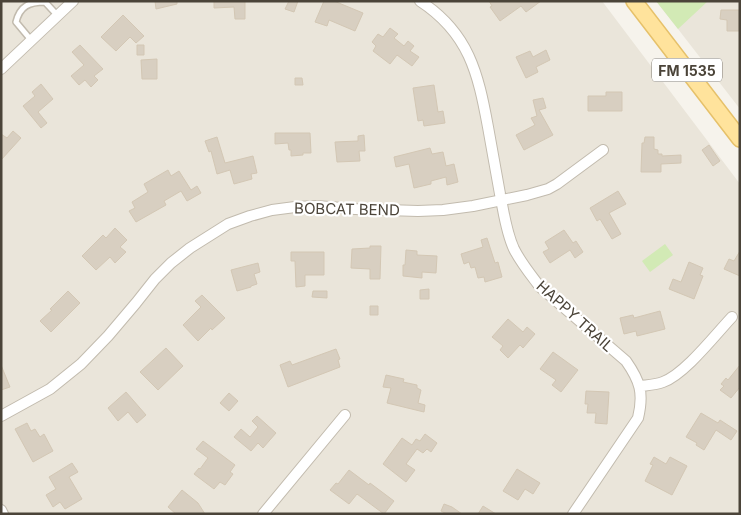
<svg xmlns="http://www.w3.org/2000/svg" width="741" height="515" font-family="Inter,sans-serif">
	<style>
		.residential { fill: #eae5da }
		.green { fill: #d2eab5 }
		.building { fill: #d8cfc1; stroke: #d3c7b4 }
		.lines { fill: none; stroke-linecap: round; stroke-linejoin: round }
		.service-casing { stroke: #c2bbae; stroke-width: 8 }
		.minor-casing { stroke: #c2bbae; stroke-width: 12 }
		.primary-casing { stroke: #e6c16a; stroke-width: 18 }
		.service { stroke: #fff; stroke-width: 5 }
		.minor { stroke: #fff; stroke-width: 10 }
		.primary { stroke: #ffe39c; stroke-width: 15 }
		.labels { text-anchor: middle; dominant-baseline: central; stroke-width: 4.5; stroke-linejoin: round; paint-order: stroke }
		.shield { fill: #fff; stroke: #817c74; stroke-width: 1 }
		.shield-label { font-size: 14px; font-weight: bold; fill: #4b4439 }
		.street-label { font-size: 15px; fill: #4b4439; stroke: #fff }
	</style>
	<rect width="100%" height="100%" fill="#f6f3ec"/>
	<path class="residential" d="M1 1H602L740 184V514H1Z
		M656 1H740V109L678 29Z"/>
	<path class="green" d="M656 1H708L678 29Z
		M665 244 673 255 650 272 642 261Z"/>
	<path class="building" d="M155 1H177V4L156 9Z
		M214 1H245V19H235L234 7 214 8Z
		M289 1H298L294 12 285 9Z
		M324 1H334L363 13 355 31 329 20 327 26 315 22Z
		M489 1H541L526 12 521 6 500 21 490 7 492 6Z
		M721 10H739V31H727V20L720 19Z
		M123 15 144 36 136 43 130 37 116 51 101 37Z
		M390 28 398 34 394 38 404 46 408 41 414 46 410 51 419 57 412 66 397 55 390 64 373 51 376 46 372 42 378 34 383 37Z
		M80 45 103 69 94 76 98 80 91 87 85 80 79 85 71 76 84 65 72 52Z
		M137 45H144V55H137Z
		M546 50 550 60 536 67 538 72 526 78 516 57 530 51 533 57Z
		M157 59V79H142L141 60Z
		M295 78H302L303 85H295Z
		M41 84 53 99 38 112 47 123 41 128 23 106 35 96 32 92Z
		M434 85 438 112 443 111 445 123 424 126 423 120 418 121 413 88Z
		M606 92H622V111H588V96H606Z
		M543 98 546 108 539 110 553 135 524 150 516 135 535 125 531 118 537 116 533 100Z
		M13 131 21 138 1 160V134L7 138Z
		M275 133H310L311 153H303V155L291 156V150H289L288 143 275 144Z
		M364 135 365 151H359L360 161 337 162 335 142 358 141V136Z
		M217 137 225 163 253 156 257 173 251 174 252 179 234 184 230 170 217 174 211 151 209 152 205 141Z
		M645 137H654V149L658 150V154H662V156L681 155V163L661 164V172H641L642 143H644Z
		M709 145 720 161 713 166 702 150Z
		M430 148 432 154 443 152 446 166 454 164 458 182 447 185 446 177 431 181V184L414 188 409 164 396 167 394 157Z
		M168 170 171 176 179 171 191 190 197 186 201 193 187 201 181 191 164 201 166 205 136 222 129 211 135 208 132 202 148 192 144 184Z
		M618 191 626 204 609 213 621 234 612 239 600 219 597 221 590 208Z
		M115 228 127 240 120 247 126 252 115 263 110 257 96 270 82 256 103 235 106 238Z
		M564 230 573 243 576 241 583 252 575 258 570 250 550 263 543 252 549 249 545 242Z
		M487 238 495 263 498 262 502 277 485 282 484 277 478 278 475 267 471 268 469 262 464 264 461 254 483 247 481 240Z
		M370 246H381L380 279H370V269L351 268 352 249 370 248Z
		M406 250 417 251V255L437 256 436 273 422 272V278L403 276V265H405Z
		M740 251V276L724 269 729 259 734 261Z
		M291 252H324V275H305V286L296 287 295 261H291Z
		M689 262 703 268 700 275 703 276 694 299 669 289 673 279 681 282Z
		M258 263 260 272 254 274 257 284 251 286V287L237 291 231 270Z
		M429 289V299H420V290Z
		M68 291 80 303 51 332 40 321 52 310 50 309Z
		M313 291H327V298L312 297Z
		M202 295 225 318 212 330 211 328 198 341 183 325 201 307 195 301Z
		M370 306H378V315H370Z
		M660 311 665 329 637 336 636 331 624 334 620 318 633 315 634 318Z
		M508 319 523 332 527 327 535 334 523 348 520 345 508 358 500 350 503 346 492 337Z
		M166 348 183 366 158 390 140 372Z
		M336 349 340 359 338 360 340 367 288 387 280 365 290 361 292 365Z
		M553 352 578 370 561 392 552 385 556 380 540 369Z
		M1 365 10 387 1 390Z
		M740 365V387L731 398 720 390 724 386 721 384 726 378 728 380Z
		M386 375 404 379 403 382 417 385V388L421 390 418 403 425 405 424 412 387 403 391 388 383 387Z
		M586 391 609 392 607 424 595 423 596 413H587L588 404H585Z
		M126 392 146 415 137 423 128 412 118 421 108 408Z
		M229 393 238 401 229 411 220 403Z
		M701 413 718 423 720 420 737 431 731 440 716 430 704 450 696 445 697 443 686 437Z
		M257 416 276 433 263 448 258 443 251 451 234 437 241 429 250 437 258 427 252 421Z
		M27 423 31 431 35 429 40 437 44 434 53 451 33 462 15 429Z
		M425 434 437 443 431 452 427 449 423 453 417 449 406 464 415 470 406 482 383 464 402 438 412 445 416 439 420 441Z
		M203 441 235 465 230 472 233 474 225 485 220 482 214 489 194 474 199 468 200 469 208 458 196 449Z
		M654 457 666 464 670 457 687 466 672 495 645 481 653 465 650 464Z
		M72 463 78 472 69 477 82 499 65 509 60 502 53 507 46 495 56 489 49 477Z
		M517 469 540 483 533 494 525 489 518 500 503 491Z
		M349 470 369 485 370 483 394 501 384 514 357 494 349 504 330 490 336 483 338 484Z
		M182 490 198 503 205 514H176L168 507Z
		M444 504 452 507 462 514H447L441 511Z
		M483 506 496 514H478Z"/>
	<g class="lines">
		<g class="service-casing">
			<path id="service" d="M31 40 16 22C20 6 29 2 45 2L58 16"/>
		</g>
		<g class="minor-casing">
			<path id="minor" d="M420 1C469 33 478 73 488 127 492 149 496 172 500 194 504 213 506 232 514 249 521 263 531 275 540 287L626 361C640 381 644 393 638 418L573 514
				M1 69 73 1
				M640 386C648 385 655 385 663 382 685 374 715 335 732 317
				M1 416 50 389 81 364 108 336 136 303 155 279 171 263 190 248 228 224 250 216 272 210 295 207 317 206 355 209 418 211 443 210 473 206 527 195 548 189 557 184 603 150
				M1 510 3 514
				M263 514 345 415"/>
		</g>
		<g class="primary-casing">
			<path id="primary" d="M634 1 740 139"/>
		</g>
		<use href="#service" class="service"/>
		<use href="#minor" class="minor"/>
		<use href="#primary" class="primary"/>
	</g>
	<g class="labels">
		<rect class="shield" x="652" y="58.5" width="70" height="23" rx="4"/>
		<g class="shield-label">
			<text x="687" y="70">FM 1535</text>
		</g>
		<g class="street-label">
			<text transform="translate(347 209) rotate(1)">BOBCAT BEND</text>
			<text transform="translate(575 316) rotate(42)">HAPPY TRAIL</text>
		</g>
	</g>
	<rect width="741" height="515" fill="none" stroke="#4b4439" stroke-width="5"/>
</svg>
